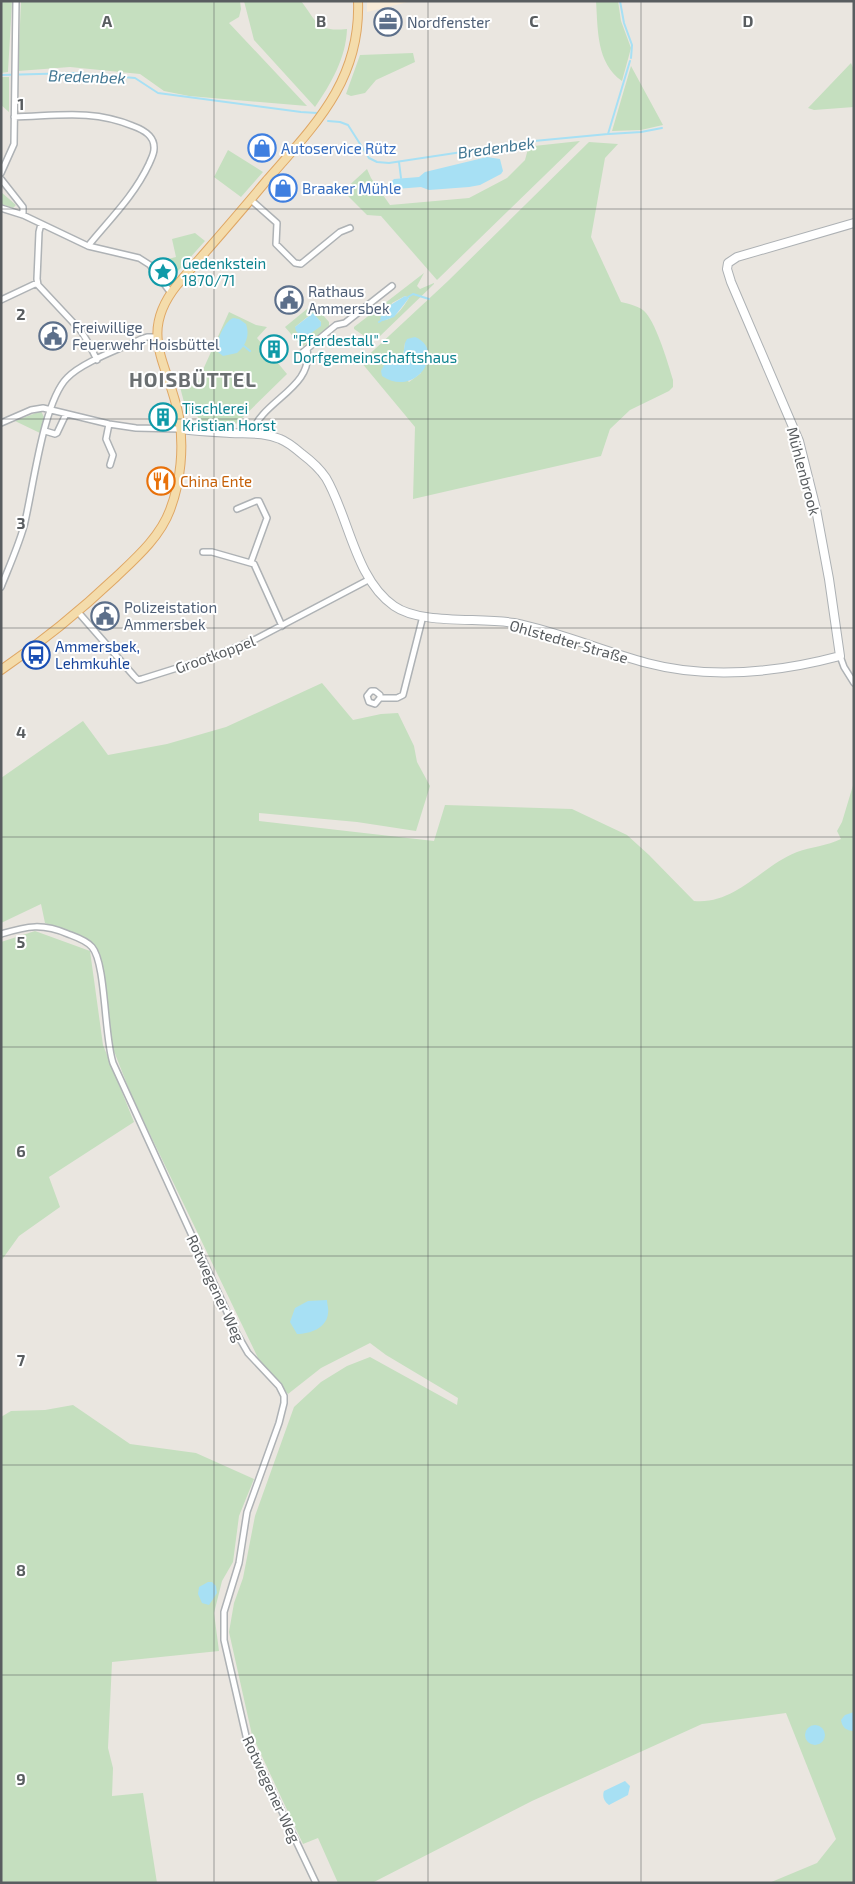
<svg xmlns="http://www.w3.org/2000/svg" width="855" height="1884" font-family="'Exo 2',sans-serif">
	<style>
		.commercial { fill: #f9ebd7 }
		.green { fill: #c5dfbf; fill-rule: evenodd }
		.water { fill: #a7e0f4 }
		.lines { fill: none; stroke-linecap: round; stroke-linejoin: round }
		.stream { stroke: #a7e0f4; stroke-width: 2 }
		.street-casing { stroke: #aeb2b5; stroke-width: 8 }
		.secondary-casing { stroke: #adb1b4; stroke-width: 10 }
		.primary-casing { stroke: #dfa765; stroke-width: 10 }
		.street { stroke: #fff; stroke-width: 5 }
		.secondary { stroke: #fff; stroke-width: 8 }
		.primary { stroke: #f4dcab; stroke-width: 8 }
		.grid { fill: none; stroke: #595d60; stroke-width: 1; stroke-opacity: 0.55 }
		.labels { text-anchor: middle; dominant-baseline: central; stroke-width: 4; stroke-linejoin: round; paint-order: stroke }
		.service-label { font-size: 15px; fill: #4e5e75; stroke: #fff; text-anchor: start }
		.shop-label { font-size: 15px; fill: #366cbe; stroke: #fff; text-anchor: start }
		.culture-label { font-size: 15px; fill: #0d838f; stroke: #fff; text-anchor: start }
		.street-label { font-size: 15px; fill: #595d60; stroke: #fff }
		.food-label { font-size: 15px; fill: #c56008; stroke: #fff; text-anchor: start }
		.transit-label { font-size: 15px; fill: #164399; stroke: #fff; text-anchor: start }
		.water-label { font-size: 16px; font-style: italic; fill: #427793; stroke: #fff }
		.district-label { font-size: 20px; font-weight: bold; letter-spacing: 1px; fill: #6a6f71; stroke: #fff }
		.grid-label { font-size: 16px; text-anchor: middle; font-weight: bold; fill: #595d60; stroke: #fff; stroke-width: 4; stroke-linejoin: round; paint-order: stroke }
	</style>
	<rect width="100%" height="100%" fill="#eae6e0"/>
	<path class="commercial" d="M367 1H412L367 12Z"/>
	<path class="green" d="M1 1H12L8 72 1 73Z
		M21 1H240L241 9 239 17 229 23 307 106 189 96 164 91 140 74 70 67 18 71Z
		M244 1H301C318 23 316 32 347 29 346 58 331 84 315 107L254 40Z
		M596 1H618L621 21 631 48 622 81C596 63 598 29 596 1Z
		M413 53 415 62 376 80 365 93 351 96 346 94 360 55Z
		M851 63 854 70V107L814 110 808 108Z
		M631 66 663 125 641 130 612 131Z
		M1 77H9V112L1 105Z
		M580 141 437 280 381 216 367 215 343 191 367 169 371 178 390 205 469 198 507 178 525 160 528 149 534 146Z
		M589 142 618 144 605 158 591 237 621 302C629 304 640 306 646 313 657 326 668 363 673 380V387L669 391 630 410 610 429 601 456 413 499 415 427 361 362 448 281ZM405 343 421 373 409 382 390 363 397 361 403 356Z
		M228 150 263 172 241 197 214 177Z
		M1 192 16 205 13 208 1 204Z
		M195 233 205 241 170 280 164 279 152 263 176 257 172 239Z
		M424 273 417 286 420 289 434 283V284L379 337C368 342 364 335 354 329V327ZM405 296 409 298C403 307 398 316 386 320L392 303Z
		M313 304 329 322V327L302 347 285 327ZM313 314 321 322 295 327 311 314Z
		M229 312 256 325 267 327 257 338 287 374 236 424H200C200 416 193 411 186 410L179 383H197Z
		M41 411 44 417 40 433 15 421Z
		M322 683 353 720 381 714 398 713 414 746 417 762 430 786 416 831 357 822 259 813V821L434 841 445 805 572 809 627 835 649 855 694 901C736 905 761 866 797 852 811 847 827 846 841 839L837 831 842 822 854 782V1883H769L817 1863 836 1839 786 1713 702 1724 532 1801 372 1883H338L318 1838 303 1844 252 1735 229 1632 234 1603 243 1578 255 1516 294 1407 321 1382 347 1366 370 1357 457 1405 458 1398 386 1355 370 1343 321 1368 288 1394 258 1358 132 1097 110 1041 100 954 88 939 45 923 41 904 1 923V778L83 721 108 755 167 744 226 727Z
		M35 931 90 951 103 1045 134 1122 49 1177 60 1207 19 1236 1 1261V942Z
		M73 1405 130 1444 196 1453 254 1479 239 1516 233 1562 222 1581 214 1613 219 1651 112 1662 108 1748 113 1768 112 1796 143 1793 157 1883H1V1417L11 1411 45 1410Z"/>
	<path class="water" d="M487 157 500 159 503 171 501 174 480 185 469 187 429 190 421 187 396 189 391 185 392 181 394 179 419 177 425 172Z
		M405 296 409 298 394 317 383 321 380 319 384 309Z
		M313 313 321 322V326L303 339 296 331 295 327Z
		M233 318 239 319 246 324C250 335 246 346 237 353L223 356 218 352C214 343 225 321 233 318Z
		M415 337C447 350 416 399 382 376L381 371 384 365 397 361 403 356 405 343 407 339Z
		M327 1300C327 1304 329 1309 328 1313 327 1328 310 1334 297 1334L290 1322 295 1308 308 1301Z
		M208 1582H212L216 1586 217 1593 209 1605 202 1603 198 1594 199 1587Z
		M854 1712V1731C846 1731 842 1727 841 1720L845 1715Z
		M805 1735a10 10 0 1 1 20 0a10 10 0 1 1-20 0Z
		M625 1781 630 1786 628 1795 609 1805C604 1802 602 1796 604 1791Z"/>
	<g class="lines">
		<path class="stream" d="M620 1 624 23 632 45 631 58
			M1 75 76 73 135 78 158 93 301 112 317 113
			M328 121 340 122 348 125 369 158 377 162 389 163 534 141 608 134 630 61
			M609 134 641 132 662 128
			M399 162 401 178
			M408 297 413 294 429 299
			M379 322 382 320
			M244 346 250 351"/>
		<g class="street-casing">
			<path id="street" d="M14 117C57 116 92 109 133 126 144 130 155 136 154 149 154 154 151 159 149 164 134 196 110 219 88 246
				M1 173 14 144 16 1
				M1 179 23 207V215
				M251 200 277 223 276 244 295 263 301 264 340 232 350 228
				M1 208 23 215 88 246 139 258 150 265 171 293
				M41 224 39 232 37 279 38 285 81 331 89 344 97 360
				M1 300 37 283
				M302 353 336 325 345 323 392 286
				M1 423 31 410 43 408 109 424 136 428 180 429
				M109 424 106 439 113 455 110 465
				M45 431 55 434 57 433 66 414
				M252 433C262 400 314 388 307 349
				M237 509 256 501H259L267 518 251 562
				M203 552H212L254 564 282 626
				M1 587C9 567 18 547 24 526 33 490 43 402 67 378 82 362 120 349 141 339L147 337H158
				M78 612 134 676 138 680 142 679 212 657 254 640 370 579
				M840 656 844 667 854 683
				M380 698V695L375 691H371L367 696 369 702 375 704 380 698H397L403 695 423 616
				M1 934C28 926 42 923 68 934 76 937 86 940 92 947 106 963 104 1036 113 1063L237 1334 248 1353 279 1386 284 1396V1403L279 1423 247 1512 239 1563 224 1612V1640L246 1736 316 1883"/>
		</g>
		<g class="secondary-casing">
			<path id="secondary" d="M180 429C197 431 214 432 230 433 247 434 264 432 280 439 288 442 295 448 302 454 310 460 320 469 326 478 349 517 355 579 394 606 421 625 480 617 514 623 559 632 602 651 647 663 711 680 776 673 840 656L829 579 816 509 799 441 731 282 727 269 728 263 737 257 854 223"/>
		</g>
		<g class="primary-casing">
			<path id="primary" d="M1 670C42 642 80 611 116 577 136 558 160 537 170 510 181 481 184 447 179 417 169 364 137 335 177 285 207 250 238 215 267 180 315 125 361 80 358 1"/>
		</g>
		<use href="#street" class="street"/>
		<use href="#secondary" class="secondary"/>
		<use href="#primary" class="primary"/>
	</g>
	<path class="grid" d="M214 1V1883M428 1V1883M641 1V1883M1 209H854M1 419H854M1 628H854M1 837H854M1 1047H854M1 1256H854M1 1465H854M1 1675H854"/>
	<defs>
		<g id="office-ring" transform="scale(1.4375)"><circle r="9.5" fill="#fff" stroke="#5c6f8a" stroke-width="1.5"/><path d="M-6-3h4V-5.5h4V-3h4V5H-6ZM-1-4.5V-3h2v-1.5ZM-6 0V1H6V0Z" fill="#5c6f8a"/></g>
		<g id="shop-ring" transform="scale(1.4375)"><circle r="9.5" fill="#fff" stroke="#3f7fe0" stroke-width="1.5"/><path d="M-5-2.5h2.3a2.7 3.5 0 0 1 5.4 0H5L5.5 6h-11ZM-1.5-2.5h3a1.5 2.3 0 0 0-3 0Z" fill="#3f7fe0"/></g>
		<g id="sight-ring" transform="scale(1.4375)"><circle r="9.5" fill="#fff" stroke="#0f9aa8" stroke-width="1.5"/><path d="M0-6L1.8-2.2L6-1.7L2.9 1.2L3.7 5.4L0 3.3L-3.7 5.4L-2.9 1.2L-6-1.7L-1.8-2.2Z" fill="#0f9aa8"/></g>
		<g id="civic-ring" transform="scale(1.4375)"><circle r="9.5" fill="#fff" stroke="#5c6f8a" stroke-width="1.5"/><path d="M-.6-6.5H3V-4.5H.6V-3L4-1V1h2V6H-6V1h2V-1L-.6-3ZM-1.2 2.5V6h2.4V2.5Z" fill="#5c6f8a"/></g>
		<g id="building-ring" transform="scale(1.4375)"><circle r="9.5" fill="#fff" stroke="#0f9aa8" stroke-width="1.5"/><path d="M-4-6H4V6H1V3H-1V6H-4ZM-2.5-4.3h1.7v1.8h-1.7ZM.8-4.3h1.7v1.8H.8ZM-2.5-1h1.7V.8h-1.7ZM.8-1h1.7V.8H.8Z" fill="#0f9aa8"/></g>
		<g id="restaurant-ring" transform="scale(1.4375)"><circle r="9.5" fill="#fff" stroke="#e8710a" stroke-width="1.5"/><path d="M-5-6h1v4h1v-4h1v4h1v-4h1v5L-1.5 .5V6h-2V.5L-5-1ZM5-6V6H3V1.5H1.5Q1.5-4 5-6Z" fill="#e8710a"/></g>
		<g id="bus-ring" transform="scale(1.4375)"><circle r="9.5" fill="#fff" stroke="#1a4fb4" stroke-width="1.5"/><path d="M-5-6H5V4H4V6H2V4H-2V6H-4V4H-5ZM-3.5-4V0h7V-4ZM-3.5 1.2v1.5H-2V1.2ZM2 1.2v1.5H3.5V1.2Z" fill="#1a4fb4"/></g>
	</defs>
	<g fill-rule="evenodd">
		<use href="#office-ring" x="388" y="22"/>
		<use href="#shop-ring" x="262" y="148"/>
		<use href="#shop-ring" x="283" y="188"/>
		<use href="#sight-ring" x="163" y="272"/>
		<use href="#civic-ring" x="289" y="300"/>
		<use href="#civic-ring" x="53" y="336"/>
		<use href="#building-ring" x="274" y="349"/>
		<use href="#building-ring" x="163" y="417"/>
		<use href="#restaurant-ring" x="161" y="481"/>
		<use href="#civic-ring" x="105" y="616"/>
		<use href="#bus-ring" x="36" y="655"/>
	</g>
	<g class="labels">
		<g class="service-label">
			<text x="407" y="22">Nordfenster</text>
			<text x="308" y="291">Rathaus<tspan x="308" dy="17">Ammersbek</tspan></text>
			<text x="72" y="327">Freiwillige<tspan x="72" dy="17">Feuerwehr Hoisbüttel</tspan></text>
			<text x="124" y="607">Polizeistation<tspan x="124" dy="17">Ammersbek</tspan></text>
		</g>
		<g class="shop-label">
			<text x="281" y="148">Autoservice Rütz</text>
			<text x="302" y="188">Braaker Mühle</text>
		</g>
		<g class="culture-label">
			<text x="182" y="263">Gedenkstein<tspan x="182" dy="17">1870/71</tspan></text>
			<text x="293" y="340">"Pferdestall" -<tspan x="293" dy="17">Dorfgemeinschaftshaus</tspan></text>
			<text x="182" y="408">Tischlerei<tspan x="182" dy="17">Kristian Horst</tspan></text>
		</g>
		<g class="street-label">
			<text transform="translate(804 471) rotate(75)">Mühlenbrook</text>
			<text transform="translate(569 641) rotate(16)">Ohlstedter Straße</text>
			<text transform="translate(215 654) rotate(-20)">Grootkoppel</text>
			<text transform="translate(216 1288) rotate(65)">Rotwegener Weg</text>
			<text transform="translate(272 1789) rotate(65)">Rotwegener Weg</text>
		</g>
		<g class="food-label">
			<text x="180" y="481">China Ente</text>
		</g>
		<g class="transit-label">
			<text x="55" y="646">Ammersbek,<tspan x="55" dy="17">Lehmkuhle</tspan></text>
		</g>
		<g class="water-label">
			<text transform="translate(87 76) rotate(2)">Bredenbek</text>
			<text transform="translate(496 147) rotate(-8)">Bredenbek</text>
		</g>
		<g class="district-label">
			<text x="193" y="379">HOISBÜTTEL</text>
		</g>
	</g>
	<g class="grid-label">
		<text x="107" y="27">A</text>
		<text x="321" y="27">B</text>
		<text x="534" y="27">C</text>
		<text x="748" y="27">D</text>
		<text x="21" y="110">1</text>
		<text x="21" y="320">2</text>
		<text x="21" y="529">3</text>
		<text x="21" y="738">4</text>
		<text x="21" y="948">5</text>
		<text x="21" y="1157">6</text>
		<text x="21" y="1366">7</text>
		<text x="21" y="1576">8</text>
		<text x="21" y="1785">9</text>
	</g>
	<rect width="855" height="1884" fill="none" stroke="#595d60" stroke-width="5"/>
</svg>
